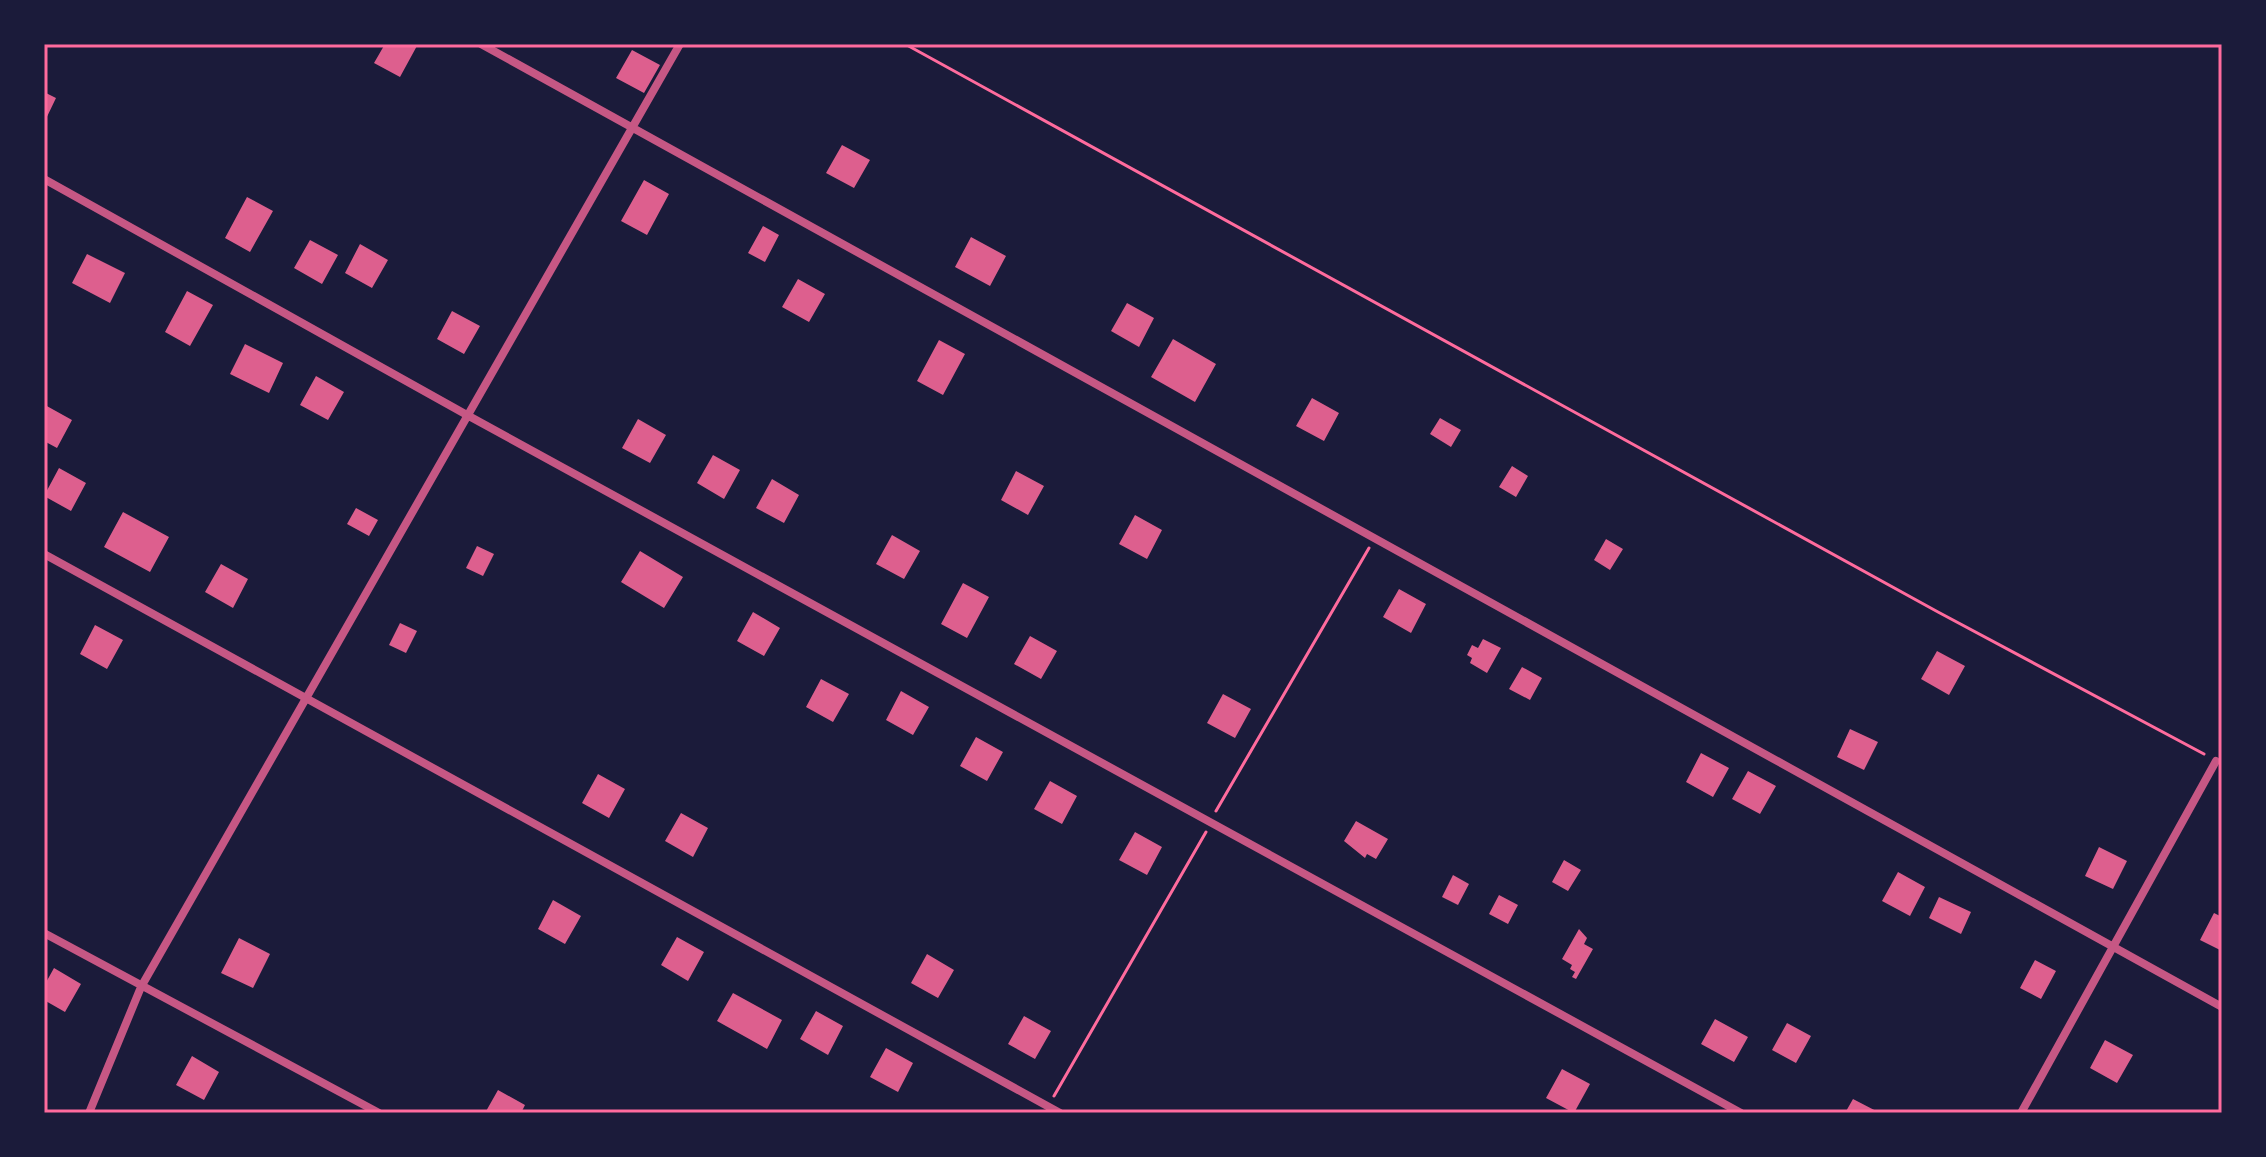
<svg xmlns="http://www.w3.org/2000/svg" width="2266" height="1157" font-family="'Source Sans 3',sans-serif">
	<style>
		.building { fill: #dd5f8e }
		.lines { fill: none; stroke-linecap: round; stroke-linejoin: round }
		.path { stroke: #ff6b9d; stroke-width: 3 }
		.minor { stroke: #c65784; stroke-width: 8 }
		.neatline { fill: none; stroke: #ff6b9d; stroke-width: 3 }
	</style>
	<rect width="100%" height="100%" fill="#1b1b3a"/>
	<path class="building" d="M385 44H418L400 77 374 63Z
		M632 50 660 65 644 93 616 78Z
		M44 92 56 98 44 123Z
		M842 145 870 160 854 188 826 173Z
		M644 180 669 194 647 235 621 221Z
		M247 197 273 211 250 252 225 238Z
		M763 226 779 235 765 262 748 253Z
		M971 237 1006 256 990 286 955 267Z
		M310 240 338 255 322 284 294 268Z
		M360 244 388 260 372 288 345 273Z
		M87 254 125 273 110 303 72 283Z
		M798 279 825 294 809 322 782 307Z
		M187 291 213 305 190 346 165 332Z
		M1127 303 1154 318 1139 347 1111 331Z
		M452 311 480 326 464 354 437 339Z
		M1173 339 1216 364 1195 402 1151 377Z
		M939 340 965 354 943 395 917 381Z
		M245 344 283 363 269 393 230 374Z
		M316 376 344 392 328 420 300 405Z
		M1312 398 1339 413 1324 441 1296 426Z
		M45 405 72 420 57 448 44 441Z
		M1440 418 1461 430 1451 447 1430 434Z
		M638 419 666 435 650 463 622 448Z
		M713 455 740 470 724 499 697 483Z
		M1512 466 1528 476 1516 497 1499 487Z
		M59 468 86 483 71 511 44 496Z
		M1016 471 1044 486 1028 515 1001 500Z
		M772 479 799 495 784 523 756 508Z
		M356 508 378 520 369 536 347 524Z
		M123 512 169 537 150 572 104 547Z
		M1135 515 1162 530 1147 559 1119 544Z
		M892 535 920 551 904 579 876 564Z
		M1606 539 1623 549 1610 570 1594 560Z
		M477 546 494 554 483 576 466 568Z
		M640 551 683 577 664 608 621 582Z
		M221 564 248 579 233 608 205 592Z
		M963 583 989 597 967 638 941 624Z
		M1399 589 1426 604 1411 633 1383 617Z
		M753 612 780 628 764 656 737 641Z
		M400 623 417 631 406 653 389 645Z
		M95 625 123 640 107 669 80 654Z
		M1030 636 1057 651 1041 679 1014 664Z
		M1483 639 1501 648 1487 673 1470 663 1472 658 1467 655 1472 645 1478 648Z
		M1937 651 1965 666 1949 695 1921 679Z
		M1522 667 1542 678 1530 700 1509 689Z
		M821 679 849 694 833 722 806 707Z
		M901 691 929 707 913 735 886 720Z
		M1223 694 1251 709 1235 738 1207 723Z
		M1850 729 1878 742 1864 770 1837 757Z
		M976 737 1003 752 987 781 960 766Z
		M1701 753 1729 768 1713 797 1686 782Z
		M1748 771 1776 786 1760 814 1732 799Z
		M598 774 625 789 609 818 582 803Z
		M1050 781 1077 796 1062 824 1034 809Z
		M681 813 708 828 693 857 665 841Z
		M1356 821 1388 839 1376 859 1367 854 1365 858 1344 841Z
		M1135 832 1162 847 1147 875 1119 860Z
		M2099 847 2127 861 2113 889 2085 876Z
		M1564 860 1581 870 1568 891 1552 882Z
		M1898 872 1925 887 1910 916 1882 901Z
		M1453 875 1469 884 1458 905 1442 897Z
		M1499 895 1518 905 1508 924 1489 914Z
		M1939 897 1971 912 1961 934 1929 918Z
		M553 900 581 916 565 944 538 929Z
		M2214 913 2222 917V951L2200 940Z
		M1579 929 1587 938 1584 944 1593 949 1576 979 1572 977 1575 972 1570 969 1572 965 1562 959Z
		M677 937 704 952 688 981 661 965Z
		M239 938 270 954 253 988 221 973Z
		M927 954 954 970 938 998 911 983Z
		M2035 960 2056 971 2041 999 2020 988Z
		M54 968 81 984 65 1012 44 1000V986Z
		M733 993 782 1020 767 1049 717 1021Z
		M816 1011 843 1026 828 1055 800 1039Z
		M1024 1016 1051 1031 1035 1059 1008 1044Z
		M1715 1019 1748 1037 1734 1062 1701 1044Z
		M1787 1023 1811 1036 1796 1063 1772 1050Z
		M2105 1040 2133 1055 2117 1083 2090 1068Z
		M886 1048 913 1063 898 1092 870 1077Z
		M192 1056 219 1072 204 1100 176 1085Z
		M1562 1069 1590 1084 1574 1113 1546 1098Z
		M498 1090 525 1105 521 1113H485Z
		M1853 1099 1880 1113H1845Z"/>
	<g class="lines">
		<path class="path" d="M905 44 1938 612 2204 754
			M1216 811 1369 548
			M1054 1096 1206 832"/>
		<path class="minor" d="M481 44 2222 1007
			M44 179 467 415 1741 1113
			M44 554 1060 1113
			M44 933 379 1113
			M89 1113 141 987 680 44
			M2021 1113 2216 761"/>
	</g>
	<rect width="2266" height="1157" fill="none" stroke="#1b1b3a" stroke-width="92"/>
	<rect x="46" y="46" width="2174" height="1065" class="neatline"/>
</svg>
